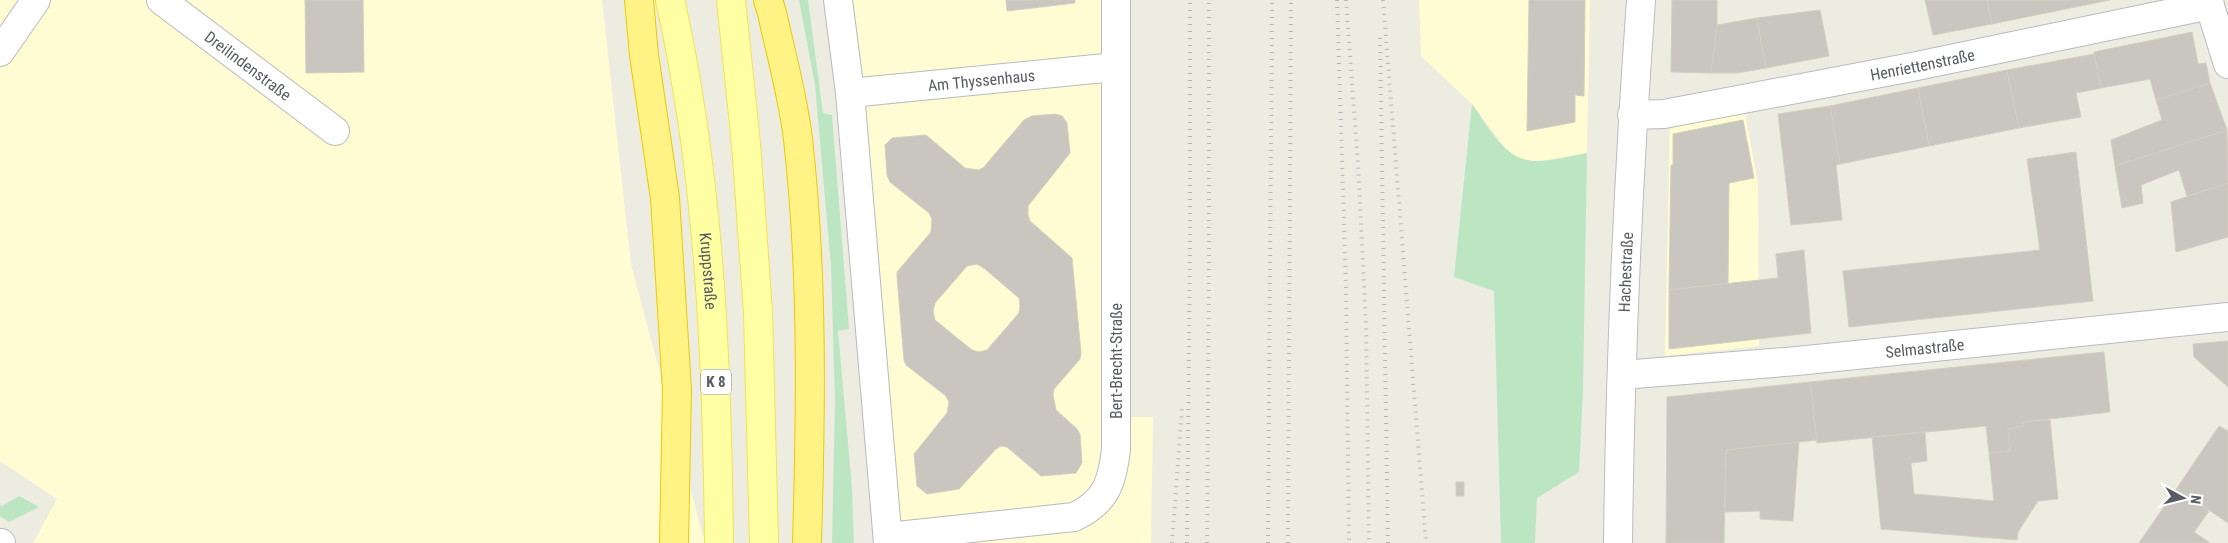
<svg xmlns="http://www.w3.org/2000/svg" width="2228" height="543" font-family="'Roboto Condensed',sans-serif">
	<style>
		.commercial { fill: #fffcd4 }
		.green { fill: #bce6c2 }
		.building { fill: #c8c6be; stroke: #d2cfbf; fill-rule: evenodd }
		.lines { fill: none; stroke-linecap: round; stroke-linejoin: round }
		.street-casing { stroke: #b9bac0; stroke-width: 30 }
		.secondary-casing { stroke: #babcc3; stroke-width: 30 }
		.primary-casing { stroke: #f5e151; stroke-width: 30 }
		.highway-casing { stroke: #eec900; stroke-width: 30 }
		.street { stroke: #fff; stroke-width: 28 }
		.secondary { stroke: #fff; stroke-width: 28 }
		.primary { stroke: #ffffa4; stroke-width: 28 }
		.highway { stroke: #fff386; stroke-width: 28 }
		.rail { stroke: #b4b5b5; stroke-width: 4; stroke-dasharray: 1 6; stroke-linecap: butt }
		.labels { text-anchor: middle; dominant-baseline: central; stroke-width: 4; stroke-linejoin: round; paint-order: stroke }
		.shield { fill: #fff; stroke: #8b8d91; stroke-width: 1 }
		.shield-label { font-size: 15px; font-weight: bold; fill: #595c62 }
		.street-label { font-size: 16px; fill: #595c62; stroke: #fff }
	</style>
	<rect width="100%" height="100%" fill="#edece1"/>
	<path class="commercial" d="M0 0H602L631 264 705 543H33L57 499 0 461Z
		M844 0H1105L1110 60 854 87Z
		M1419 0H1590L1587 153 1536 162 1521 159 1509 153 1472 104 1421 56Z
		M1102 75 1113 448 1086 508 895 531 860 102Z
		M1744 108 1758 183 1759 346 1665 356 1670 122Z
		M1119 417H1153L1151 543H895L1089 514Z"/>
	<path class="green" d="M799 0H808L823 113 832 115 849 329 838 331 852 488 854 543H832L835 402 831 266 815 85Z
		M1472 104C1488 126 1505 162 1537 161 1553 161 1571 156 1587 153L1583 390 1579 472 1537 498 1535 543H1501L1494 291 1454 277Z
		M19 496 39 507 9 522 0 516V505L2 506Z"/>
	<path class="building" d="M305 0H363L364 72 306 73Z
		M1006 0H1075V3L1007 11Z
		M1529 0H1585L1584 96 1575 95V122L1527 131Z
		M1672 0H1717V25L1711 73 1671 72Z
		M1925 0H1987L1992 24 1933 35Z
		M1987 0H2110L1992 24Z
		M1820 10 1829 56 1766 68 1757 18Z
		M1757 18 1766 68 1737 73H1711L1717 25Z
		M2192 32 2198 64 2206 63 2210 83 2156 100 2150 79 2101 88 2094 52Z
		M2094 54 2101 88 2076 93 2081 117 2019 128 2007 70Z
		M2007 70 2019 128 1929 146 1918 88Z
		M2210 83 2227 130 2115 166 2111 140 2162 120 2156 100Z
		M1918 88 1929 146 1840 164 1830 106Z
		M1830 106 1840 164 1836 165 1842 220 1791 225 1778 114Z
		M1055 114 1062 116 1067 123 1070 153 1028 206V215L1030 221 1072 258 1081 353 1080 359 1054 389 1053 395 1056 410 1077 429 1080 434 1082 463 1076 473 1041 476 1007 447 1001 446 996 449 959 489 927 494 917 486 914 454 947 413 949 402 946 396 906 365 904 360 897 277V272L931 232 932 219 929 213 890 182 887 175 885 145 892 138 926 135 965 168 978 170 983 168 1024 120 1032 116ZM977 264 985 269 1019 298 1020 306 1019 313 987 350 979 352 972 350 935 320 933 311 935 303 967 266Z
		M1743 120 1754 178 1729 183 1728 283 1669 290 1671 165H1673V134Z
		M2227 130 2228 183 2187 196 2179 170 2141 185 2143 203 2122 208 2115 166Z
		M2076 152 2093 301 1849 327 1843 271 2040 250 2027 159Z
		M2228 183V237L2176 252 2171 202Z
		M1804 250 1811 333 1669 349V290L1778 278 1776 254Z
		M2228 341V387L2194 357 2193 344Z
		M2104 352 2110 412 2023 422V426L2008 429 2010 451 1989 453 1986 426 1817 443 1810 382Z
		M1810 382 1817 440 1726 450 1724 543H1666L1667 397Z
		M2050 420 2058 499 2038 501 2018 532 2017 540 1881 529 1872 437 1925 432 1927 461 1911 463 1914 494 1994 501 1989 453 2010 451 2008 429 2023 426V422Z
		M2219 426 2228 431V523L2177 488Z
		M1799 442 1793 521 1760 519V511L1725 512 1726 450Z
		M1456 482H1464V496H1456Z
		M2177 488 2209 511 2194 532 2210 543H2139Z"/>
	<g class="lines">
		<g class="street-casing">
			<g id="street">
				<path id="s1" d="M161 0 335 131"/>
				<path d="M838 0 850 93 888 543"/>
				<path d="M2208 0 2228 64"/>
				<path d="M0 52 36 0"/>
				<path id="s2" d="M850 93 1115 67"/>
				<path id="s3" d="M1632 115 1664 114 1912 67 2210 5"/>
				<path id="s4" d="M1622 375 1797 361 2228 317"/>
				<path d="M888 537 1074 517C1106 502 1112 483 1116 450V0"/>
			</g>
		</g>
		<g class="secondary-casing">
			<g id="secondary">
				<path d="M0 543H1"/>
				<path id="s5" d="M1618 543C1620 362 1628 181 1641 0"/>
			</g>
		</g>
		<g class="primary-casing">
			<g id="primary">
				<path id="s6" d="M670 0C710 178 717 361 719 543"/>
				<path d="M731 0 746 144 758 312 764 543"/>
			</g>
		</g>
		<g class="highway-casing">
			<path id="highway" d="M639 0 644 55 665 198 677 390 674 543
				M768 0 772 13C781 54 793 97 798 139 813 273 811 408 807 543"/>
		</g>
		<use href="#street" class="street"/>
		<use href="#secondary" class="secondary"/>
		<use href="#primary" class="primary"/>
		<use href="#highway" class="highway"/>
		<path class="rail" d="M1337 0 1346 286 1349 543
			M1346 0 1358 164 1366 325 1369 543
			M1383 0 1426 543
			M1380 38 1388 543
			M1172 543 1182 409
			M1187 543 1190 249V0
			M1207 543 1209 271V0
			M1268 543 1272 0
			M1288 543 1291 0"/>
	</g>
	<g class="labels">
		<rect class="shield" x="701" y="369.5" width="30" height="25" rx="4"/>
		<g class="shield-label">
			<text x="716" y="382">K 8</text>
		</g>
		<g class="street-label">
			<text stroke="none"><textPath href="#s1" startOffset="109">Dreilindenstraße</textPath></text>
			<text stroke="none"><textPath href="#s3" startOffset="295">Henriettenstraße</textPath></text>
			<text stroke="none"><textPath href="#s2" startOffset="132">Am Thyssenhaus</textPath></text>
			<text stroke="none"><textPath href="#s6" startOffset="274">Kruppstraße</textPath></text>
			<text stroke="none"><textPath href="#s5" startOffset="271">Hachestraße</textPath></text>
			<text stroke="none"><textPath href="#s4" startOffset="304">Selmastraße</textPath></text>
			<text transform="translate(1116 361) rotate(-90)">Bert-Brecht-Straße</text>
		</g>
	</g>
	<g transform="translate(2183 498) rotate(97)" stroke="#ffffff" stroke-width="4" paint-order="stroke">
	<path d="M0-4L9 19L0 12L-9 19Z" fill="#595c62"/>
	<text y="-8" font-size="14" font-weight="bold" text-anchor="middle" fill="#595c62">N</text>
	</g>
</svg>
